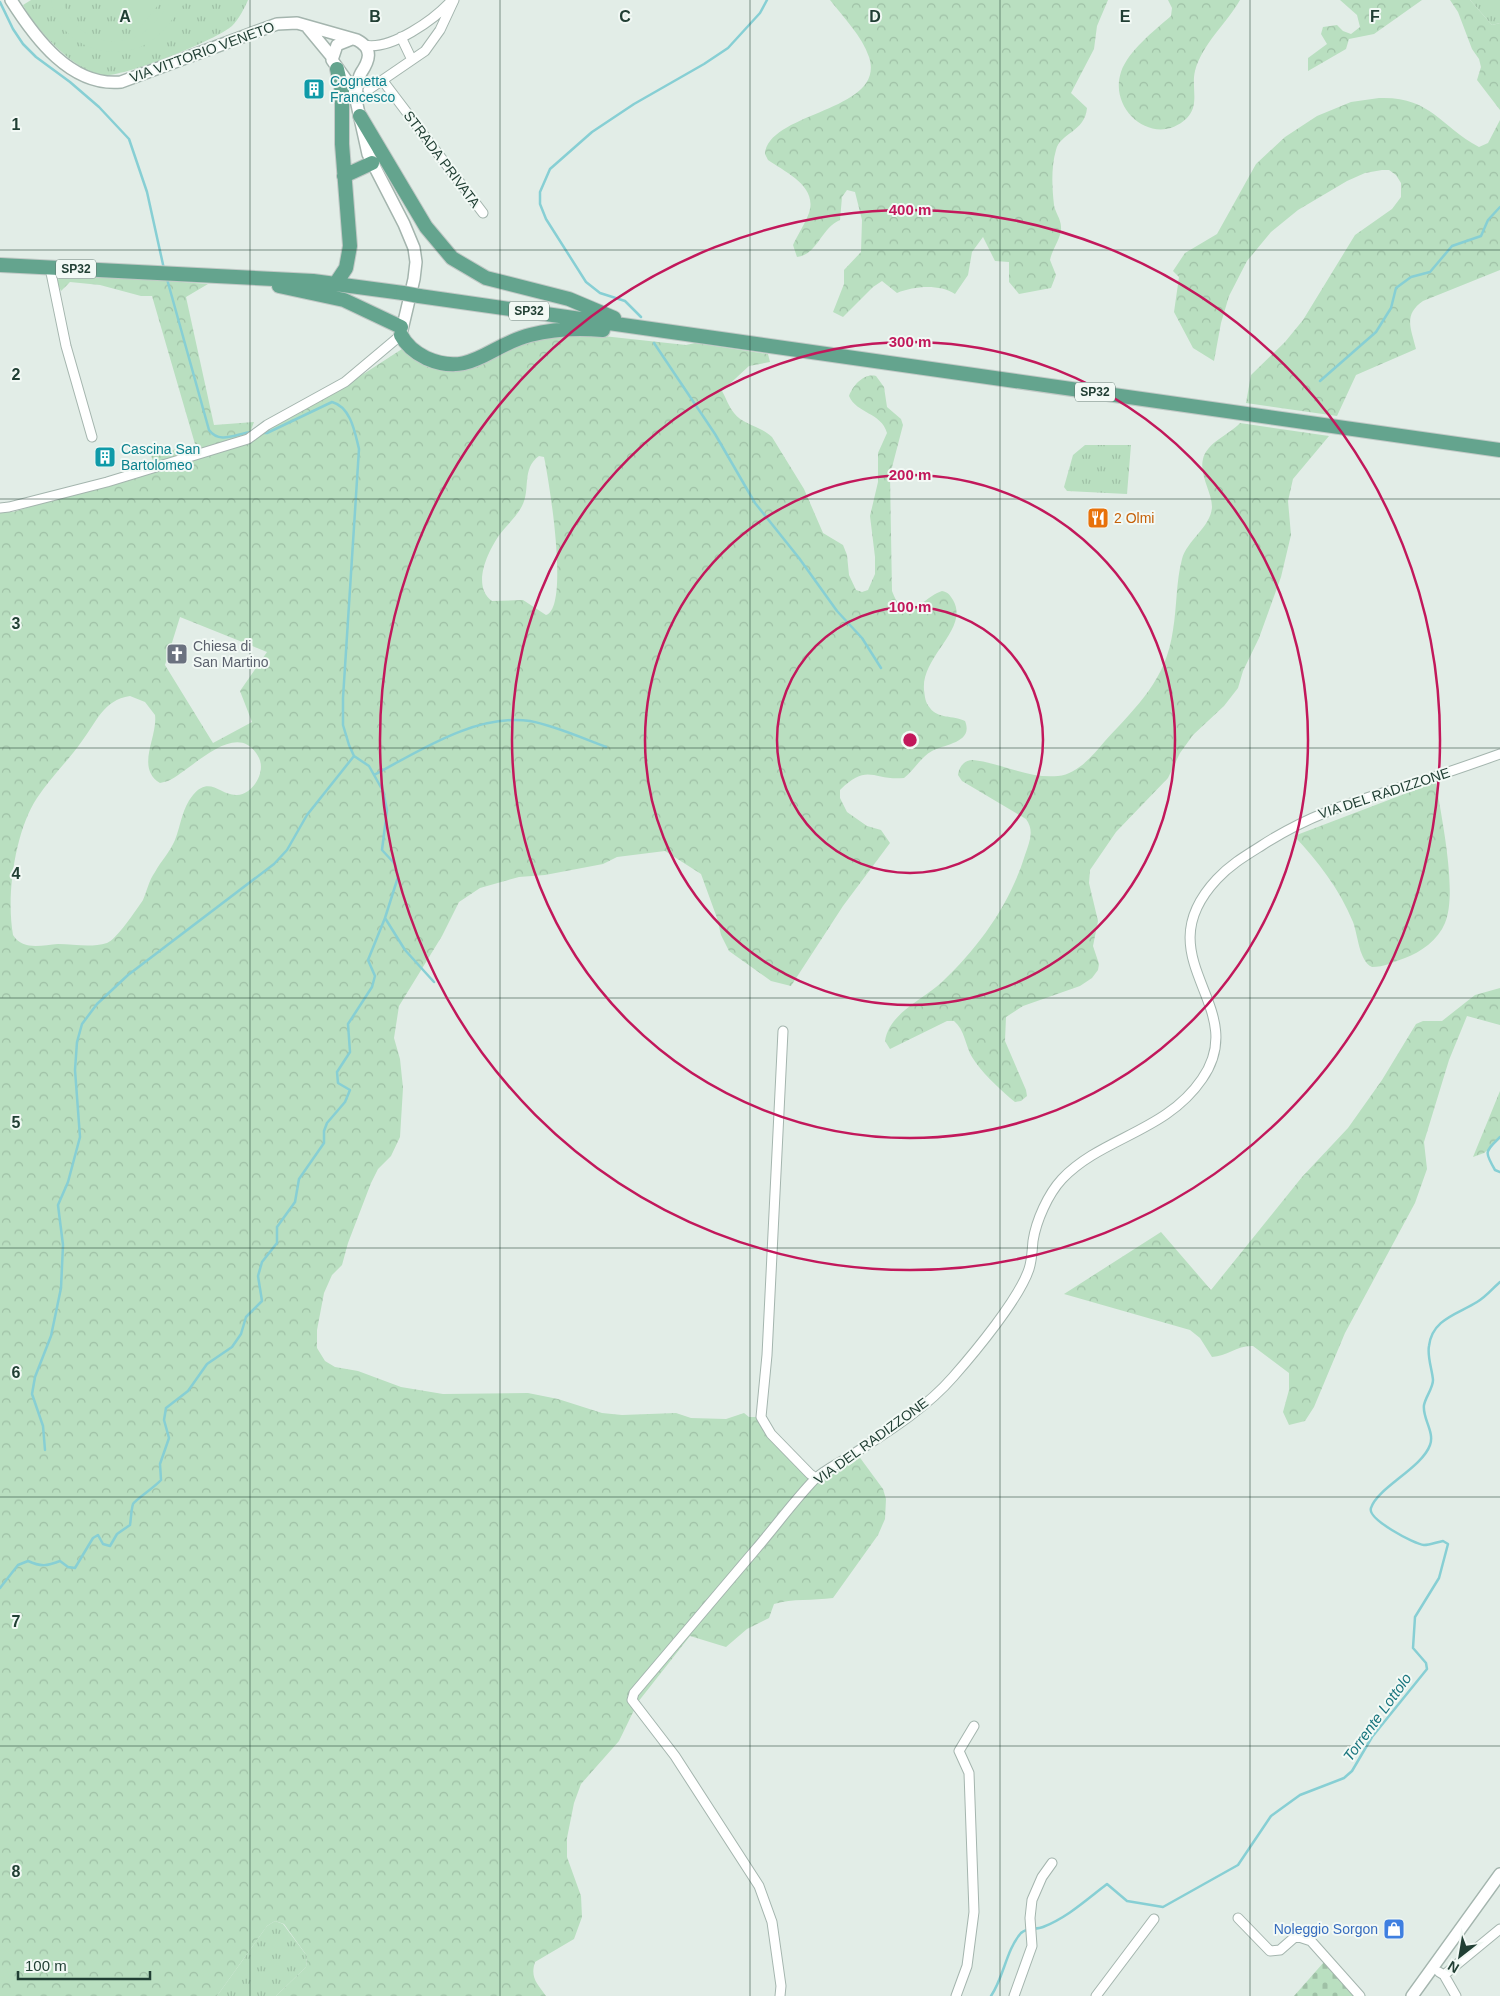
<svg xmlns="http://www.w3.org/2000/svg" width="1500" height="1996" font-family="Arial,sans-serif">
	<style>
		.grass { fill: url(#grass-tufts) }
		.forest { fill: url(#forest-crowns); fill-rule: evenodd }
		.cemetery { fill: url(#cemetery-stones) }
		.garden { fill: #b9dfc0 }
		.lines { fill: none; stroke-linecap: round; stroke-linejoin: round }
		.stream { stroke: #87cfd4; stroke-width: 2.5 }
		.minor-casing { stroke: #a4b5ae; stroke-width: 11 }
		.tertiary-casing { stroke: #a4b5ae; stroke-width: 14 }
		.primary-casing { stroke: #c1c9c6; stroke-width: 16 }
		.minor { stroke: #fff; stroke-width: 9 }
		.tertiary { stroke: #fff; stroke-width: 11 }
		.primary { stroke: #64a48e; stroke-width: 14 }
		.primary-bridge-casing { stroke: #c1c9c6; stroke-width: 16; stroke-linecap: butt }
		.primary-bridge { stroke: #64a48e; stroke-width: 14 }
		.grid { fill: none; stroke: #213f34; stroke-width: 1; stroke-opacity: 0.55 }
		.ring { fill: none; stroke: #c2185b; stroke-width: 2.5 }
		.labels { text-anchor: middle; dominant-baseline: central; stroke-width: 4; stroke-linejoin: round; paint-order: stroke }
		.shield { fill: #f2f9f5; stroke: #60776e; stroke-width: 1 }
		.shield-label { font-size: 12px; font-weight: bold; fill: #213f34 }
		.street-label { font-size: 14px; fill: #213f34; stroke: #f2f9f5 }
		.culture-label { font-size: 14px; fill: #0d838f; stroke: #f2f9f5; text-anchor: start }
		.food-label { font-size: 14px; fill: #c56008; stroke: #f2f9f5; text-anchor: start }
		.worship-label { font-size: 14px; fill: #5b616d; stroke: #f2f9f5; text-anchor: start }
		.shop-label { font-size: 14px; fill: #366cbe; stroke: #f2f9f5; text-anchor: end }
		.water-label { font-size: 15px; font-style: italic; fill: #18757e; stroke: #f2f9f5 }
		.grid-label { font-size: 16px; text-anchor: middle; font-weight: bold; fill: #213f34; stroke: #f2f9f5; stroke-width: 4; stroke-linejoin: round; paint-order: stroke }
		.centre { fill: #c2185b; stroke: #f2f9f5; stroke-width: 2.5 }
		.ring-label { font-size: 15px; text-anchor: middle; font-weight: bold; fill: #c2185b; stroke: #f2f9f5; stroke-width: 4; stroke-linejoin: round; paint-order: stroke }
	</style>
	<defs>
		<pattern id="grass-tufts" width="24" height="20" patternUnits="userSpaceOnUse" patternTransform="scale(1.25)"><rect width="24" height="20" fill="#b9dfc0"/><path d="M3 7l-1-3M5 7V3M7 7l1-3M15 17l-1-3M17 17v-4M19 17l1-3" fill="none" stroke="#9fc0a6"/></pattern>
		<pattern id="forest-crowns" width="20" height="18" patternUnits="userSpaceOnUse" patternTransform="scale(1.25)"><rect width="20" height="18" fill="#b9dfc0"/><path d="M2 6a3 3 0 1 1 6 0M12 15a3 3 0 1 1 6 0" fill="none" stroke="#9fc0a6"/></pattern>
		<pattern id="cemetery-stones" width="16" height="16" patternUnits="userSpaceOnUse" patternTransform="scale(1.25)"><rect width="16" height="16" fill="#b9dfc0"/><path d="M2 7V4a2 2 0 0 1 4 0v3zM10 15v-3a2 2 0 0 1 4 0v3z" fill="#9fc0a6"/></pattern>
	</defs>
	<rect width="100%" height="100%" fill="#e2ede7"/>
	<path class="grass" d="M31 0H248C244 9 239 19 232 26 216 40 121 79 101 75 74 71 35 28 23 5Z
		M1470 0H1500V23L1492 25Z
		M1085 445H1131L1127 494 1067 491 1064 487 1073 455Z
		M275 1921 283 1924 307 1956 306 1967 276 1996H217L267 1926Z"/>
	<path class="forest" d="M830 0H1108L1097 26 1094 49 1071 93 1087 108C1085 132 1060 133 1056 150 1051 167 1052 188 1054 205 1055 212 1061 219 1061 227 1062 237 1052 249 1050 260L1056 275 1051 288 1019 294 1009 282V262L995 261 983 237 972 252 968 275 955 294C939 284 915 286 897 293L882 281 873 287 843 317 833 312 844 284V270L861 252 862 220 855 192 847 190 842 197 840 220C822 227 817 255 797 257L793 245C798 234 805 224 809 213 818 186 785 172 768 160L765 154C769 111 887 112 869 57 862 36 844 18 830 0Z
		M1168 0H1240C1227 23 1202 44 1195 71 1191 87 1200 105 1187 118 1155 149 1108 111 1121 72 1128 51 1155 30 1171 16L1172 8Z
		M1340 0H1422L1374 34 1349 39 1346 49 1308 71V58L1327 44 1321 34 1323 27 1337 25 1343 31 1351 34 1360 27 1357 15Z
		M1450 0H1470L1492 25 1500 23V110L1477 80 1481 67 1479 59 1472 49 1458 12Z
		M1379 98C1430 96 1439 125 1479 147L1488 143 1500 120V270L1423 301C1403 315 1411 328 1416 349L1356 375 1337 416 1246 403 1251 375 1285 342 1303 320 1355 235 1392 209 1401 197V183L1396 175 1389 170H1382L1365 173 1347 181 1298 210 1271 232 1247 261 1229 296 1221 323 1214 361 1193 348 1174 312 1179 277 1173 271 1185 253 1217 234 1256 164 1285 137 1317 116 1351 102Z
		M75 274 208 284 186 297 214 425 254 422 248 438 365 373 402 349 424 362 491 355 544 337 603 336 686 345 695 343 768 354 770 362 749 366 722 391C726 398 729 407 734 413 743 425 761 426 772 437L804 489 823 533 843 545 847 555 849 575 856 590 862 592 868 590 875 574V557L870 516 878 482V453L887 433C881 412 857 414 849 396 853 385 864 373 876 376L884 387 887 407 901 419 903 425 890 475 892 591C906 629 921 598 942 591 948 592 950 595 953 600 970 629 921 656 924 690 925 697 925 702 930 708 938 719 953 715 965 721 974 743 944 744 932 751 921 757 914 770 904 778 873 781 868 762 840 790V798L847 812 867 826 881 830 890 843 843 906 791 986 771 981 729 951 721 935 717 918 701 874 665 851 617 857 603 864 545 875 519 877 480 888 459 902 442 936 399 1006 394 1038 400 1059 403 1088 400 1137 391 1156 378 1169 371 1183 348 1243 342 1265 332 1275 324 1293 317 1330V1348L325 1361 335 1367 358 1371 401 1387 443 1394 528 1393 558 1399 602 1413 622 1415 676 1413 691 1418 726 1419 744 1413 749 1417H759L816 1483 858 1455 883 1489 886 1499 885 1519 878 1535 833 1598C813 1601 793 1598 774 1604L769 1618 747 1629 726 1647 690 1636 638 1702 619 1741 581 1784 574 1803 567 1838V1857L581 1896 582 1917 574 1939 535 1962C530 1978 537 1983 546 1996H276L306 1967 307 1956 284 1924 275 1921 267 1926 217 1996H0V512H13L114 481 155 466 151 456 195 444 152 296H141L100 285 70 282 61 291 57 282 60 276ZM539 456 544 457C549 480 570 608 546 615L523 600 492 601C471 586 488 551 500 534 507 525 517 516 522 506 531 490 521 469 539 456ZM180 617 267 652 240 691 252 722 213 743 165 665ZM130 696 145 702 155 715C158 737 135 768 160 783L168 781C192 770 238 716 259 758 266 772 253 794 237 795 220 796 210 775 193 795 182 808 181 825 175 840 170 852 161 861 155 872 149 880 147 891 143 900 137 909 116 940 107 943 90 948 74 944 58 944 42 945 23 951 13 935 6 896 15 831 37 798 50 778 68 761 82 741 96 723 103 700 130 696Z
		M1240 423 1329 436 1293 479 1288 501 1291 535 1281 577 1259 638 1243 671 1238 688 1224 706 1193 735 1180 753 1168 778 1116 832 1090 870 1089 883 1098 921 1093 946 1099 964 1098 970 1092 978 1080 986 1023 1006 1006 1017 1005 1041 1026 1090 1027 1096 1021 1101 1015 1102 1010 1098C997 1086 981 1072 972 1057 965 1045 965 1030 954 1021H947L890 1049 885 1041C889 1013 924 999 942 982 979 947 1010 904 1025 855 1029 843 1035 831 1026 819L962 781 958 775C959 767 964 760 973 760 1001 763 1029 779 1058 776 1078 774 1093 755 1105 741 1138 705 1166 680 1173 630 1177 607 1176 581 1182 559 1187 540 1211 527 1212 507 1212 492 1199 475 1203 459 1207 442 1229 435 1240 423Z
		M1436 782C1441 817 1458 892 1445 923 1438 940 1421 952 1405 958 1394 962 1384 967 1372 967 1359 961 1358 935 1353 922 1340 890 1318 861 1294 836Z
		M1500 988V1025L1467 1016 1449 1060 1424 1142 1427 1169 1415 1203 1345 1333 1314 1407 1305 1421 1289 1425 1283 1412 1289 1390V1373L1253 1346C1238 1345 1227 1356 1212 1357L1200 1338 1190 1330 1064 1294 1161 1232 1211 1290 1302 1177 1348 1128 1382 1080 1416 1024 1423 1021H1442L1475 995Z
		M1500 1091V1139L1484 1153 1473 1157Z"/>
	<path class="cemetery" d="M1324 1962 1366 1996H1294Z"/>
	<path class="garden" d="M51 0H63C70 35 111 52 141 34 154 26 163 12 172 0H187C175 15 164 34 148 43 111 65 58 45 51 0Z
		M95 0H162L136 33Z"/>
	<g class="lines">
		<path class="stream" d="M0 2 13 29 23 44 36 57 70 82 99 107 129 139 147 192 164 269
			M167 279 209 430C220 445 237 433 252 432
			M641 317 625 301 600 293 586 282 546 219 540 204V192L550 169 592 132 634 104 704 64 728 48 760 13 767 0
			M654 343 715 434 755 503 799 558 837 611 862 638 881 668
			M1320 381 1376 332 1391 308 1396 288 1411 277 1430 272 1452 246 1481 236 1488 220 1500 207
			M263 433H267L332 402C351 407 355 433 359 449L343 698V725L349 745 354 756 369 766 383 791 387 810 382 850 395 864 398 877 385 918
			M374 775C419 751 477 713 530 721 556 726 582 738 606 747
			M1500 1137C1485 1152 1484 1151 1495 1170L1500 1172
			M45 1450 43 1426 32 1394 35 1377 51 1336 61 1288 63 1245 58 1205 68 1182 80 1137 75 1070 77 1042 82 1024 97 1004 128 975 274 864 287 850 307 815 354 756
			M0 1588 18 1565 28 1561C41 1567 47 1566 60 1561L68 1567 75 1568 93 1538 98 1535 103 1544 110 1546 117 1534 130 1525C131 1519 131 1511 133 1504 135 1500 155 1487 161 1480L160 1464 169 1438 164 1420 166 1408 188 1391 207 1364 232 1347 241 1334 246 1317 262 1301 258 1276 262 1262 277 1243V1227L295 1202 299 1179 324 1143V1131L327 1123 345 1102 350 1090 338 1083 337 1072 350 1052 348 1024 372 987 375 976 368 960 385 918 405 950 434 982
			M991 1996C1004 1977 1006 1950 1021 1933 1027 1927 1036 1930 1043 1927 1068 1917 1086 1900 1107 1884L1127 1901 1163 1907 1238 1865 1271 1816 1282 1808 1300 1795 1344 1778 1352 1771 1372 1737 1427 1669 1426 1663 1413 1648 1415 1617 1439 1578 1448 1544 1443 1541C1437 1542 1430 1545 1424 1545 1414 1544 1367 1519 1371 1508 1377 1488 1422 1468 1430 1445 1435 1432 1422 1418 1424 1405 1426 1396 1433 1388 1433 1380 1432 1369 1427 1356 1429 1346 1432 1319 1458 1314 1477 1302 1486 1297 1493 1288 1500 1282"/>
		<g class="minor-casing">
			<path id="minor" d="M401 37 412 60
				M364 45C391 51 435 19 452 0
				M383 81 483 213
				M368 90 425 51 440 30 454 0
				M50 268 66 346 92 437
				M0 508 9 507 107 482 248 439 267 425 345 382 401 335
				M783 1031 767 1355 761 1417 771 1434 810 1474 816 1478
				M1238 1918 1270 1951 1280 1950 1296 1936 1311 1941 1360 1996
				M1439 1972 1444 1975 1456 1996
				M1444 1975 1500 1929
				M780 1996 781 1986 772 1922 759 1886 675 1756 632 1700 634 1693C675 1645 715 1597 756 1549 775 1527 793 1502 814 1480 825 1469 842 1462 855 1453 889 1431 926 1408 953 1377 975 1352 1019 1299 1029 1269 1032 1260 1032 1251 1033 1241 1036 1221 1048 1194 1062 1179 1102 1137 1166 1132 1202 1079 1253 1006 1142 959 1217 879 1230 865 1245 856 1261 846 1313 812 1357 801 1415 783 1443 774 1472 764 1500 754
				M956 1996 967 1966 974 1912 969 1773 959 1751 974 1726
				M1014 1996 1032 1946 1030 1918 1032 1900 1042 1877 1052 1863
				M1096 1996 1154 1919"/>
		</g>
		<g class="tertiary-casing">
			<path id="tertiary" d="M11 0C35 38 71 87 121 82L277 24 297 23 357 40C374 49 369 61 361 73 357 80 357 89 356 97
				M308 28 332 57
				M352 39 337 45 332 60 354 91 368 154 404 224 414 248 416 262 414 279 401 334
				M1412 1996 1500 1874"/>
		</g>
		<g class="primary-casing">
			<path id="primary" d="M360 116 426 227 452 258 486 278 569 299 614 318
				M344 176 372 163
				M0 265 313 281 403 293
				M336 283 346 268 350 246 342 144V91L337 69
				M279 286 344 300 401 327
				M419 296 1500 450
				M401 335C406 345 416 353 426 358 471 378 489 345 530 335 553 329 580 328 603 330"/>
		</g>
		<use href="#minor" class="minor"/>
		<use href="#tertiary" class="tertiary"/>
		<use href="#primary" class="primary"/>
		<g class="primary-bridge-casing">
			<path id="primary-bridge" d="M403 293 419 296"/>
		</g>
		<use href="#primary-bridge" class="primary-bridge"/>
	</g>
	<path class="grid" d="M250 0V1996M500 0V1996M750 0V1996M1000 0V1996M1250 0V1996M0 250H1500M0 499H1500M0 748H1500M0 998H1500M0 1248H1500M0 1497H1500M0 1746H1500"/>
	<g class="ring">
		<circle cx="910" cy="740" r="133"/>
		<circle cx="910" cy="740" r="265"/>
		<circle cx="910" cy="740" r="398"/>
		<circle cx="910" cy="740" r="530"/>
	</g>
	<defs>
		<g id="building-square" transform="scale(1.125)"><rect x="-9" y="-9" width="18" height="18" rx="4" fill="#0f9aa8" stroke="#f2f9f5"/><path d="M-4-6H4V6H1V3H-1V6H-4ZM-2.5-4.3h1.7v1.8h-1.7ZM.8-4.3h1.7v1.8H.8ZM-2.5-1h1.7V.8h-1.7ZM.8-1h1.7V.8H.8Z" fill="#fff"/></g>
		<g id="restaurant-square" transform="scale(1.125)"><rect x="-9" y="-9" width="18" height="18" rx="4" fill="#e8710a" stroke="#f2f9f5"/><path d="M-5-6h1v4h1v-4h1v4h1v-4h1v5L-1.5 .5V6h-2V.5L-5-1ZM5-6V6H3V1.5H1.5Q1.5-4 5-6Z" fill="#fff"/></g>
		<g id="church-square" transform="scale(1.125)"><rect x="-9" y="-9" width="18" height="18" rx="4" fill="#6b7280" stroke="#f2f9f5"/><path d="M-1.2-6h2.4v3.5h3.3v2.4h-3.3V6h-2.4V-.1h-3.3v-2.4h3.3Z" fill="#fff"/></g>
		<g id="shop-square" transform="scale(1.125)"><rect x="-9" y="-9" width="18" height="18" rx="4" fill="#3f7fe0" stroke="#f2f9f5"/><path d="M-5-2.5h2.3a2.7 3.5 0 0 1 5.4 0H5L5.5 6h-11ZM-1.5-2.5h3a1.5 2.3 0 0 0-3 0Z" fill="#fff"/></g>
	</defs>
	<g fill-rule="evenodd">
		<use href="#building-square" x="314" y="89"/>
		<use href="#building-square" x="105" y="457"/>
		<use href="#restaurant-square" x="1098" y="518"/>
		<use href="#church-square" x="177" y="654"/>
		<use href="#shop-square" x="1394" y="1929"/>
	</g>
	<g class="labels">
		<g class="shield">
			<rect x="56" y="259.5" width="40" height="19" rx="4"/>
			<rect x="509" y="301.5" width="40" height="19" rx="4"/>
			<rect x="1075" y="382.5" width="40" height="19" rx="4"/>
		</g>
		<g class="shield-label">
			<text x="76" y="269">SP32</text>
			<text x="529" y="311">SP32</text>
			<text x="1095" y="392">SP32</text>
		</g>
		<g class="street-label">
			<text transform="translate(202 52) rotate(-20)">VIA VITTORIO VENETO</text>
			<text transform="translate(442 159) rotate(53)">STRADA PRIVATA</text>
			<text transform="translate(1384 793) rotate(-18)">VIA DEL RADIZZONE</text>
			<text transform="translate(871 1441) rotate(-36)">VIA DEL RADIZZONE</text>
		</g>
		<g class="culture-label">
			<text x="330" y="81">Cognetta<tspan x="330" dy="16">Francesco</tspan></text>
			<text x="121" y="449">Cascina San<tspan x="121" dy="16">Bartolomeo</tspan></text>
		</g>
		<g class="food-label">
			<text x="1114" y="518">2 Olmi</text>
		</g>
		<g class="worship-label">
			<text x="193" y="646">Chiesa di<tspan x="193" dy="16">San Martino</tspan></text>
		</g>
		<g class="shop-label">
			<text x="1378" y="1929">Noleggio Sorgon</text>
		</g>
		<g class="water-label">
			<text transform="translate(1377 1717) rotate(-54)">Torrente Lottolo</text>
		</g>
	</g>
	<g class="grid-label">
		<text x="125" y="22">A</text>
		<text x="375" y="22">B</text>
		<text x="625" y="22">C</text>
		<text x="875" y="22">D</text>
		<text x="1125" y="22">E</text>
		<text x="1375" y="22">F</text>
		<text x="16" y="130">1</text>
		<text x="16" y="380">2</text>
		<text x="16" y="629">3</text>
		<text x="16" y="879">4</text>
		<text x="16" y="1128">5</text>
		<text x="16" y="1378">6</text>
		<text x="16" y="1627">7</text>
		<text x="16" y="1877">8</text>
	</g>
	<circle cx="910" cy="740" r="8" class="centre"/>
	<g class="ring-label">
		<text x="910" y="215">400 m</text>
		<text x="910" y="347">300 m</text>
		<text x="910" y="480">200 m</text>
		<text x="910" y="612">100 m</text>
	</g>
	<g transform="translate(1460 1956) rotate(211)" stroke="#f2f9f5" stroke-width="4" paint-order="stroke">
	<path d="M0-4L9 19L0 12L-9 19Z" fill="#213f34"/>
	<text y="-8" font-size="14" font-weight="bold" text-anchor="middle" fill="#213f34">N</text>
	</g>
	<path d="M18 1971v8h132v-8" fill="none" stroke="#213f34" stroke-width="2.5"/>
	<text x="25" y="1971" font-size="15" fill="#213f34" stroke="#f2f9f5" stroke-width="4" paint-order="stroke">100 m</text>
</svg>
